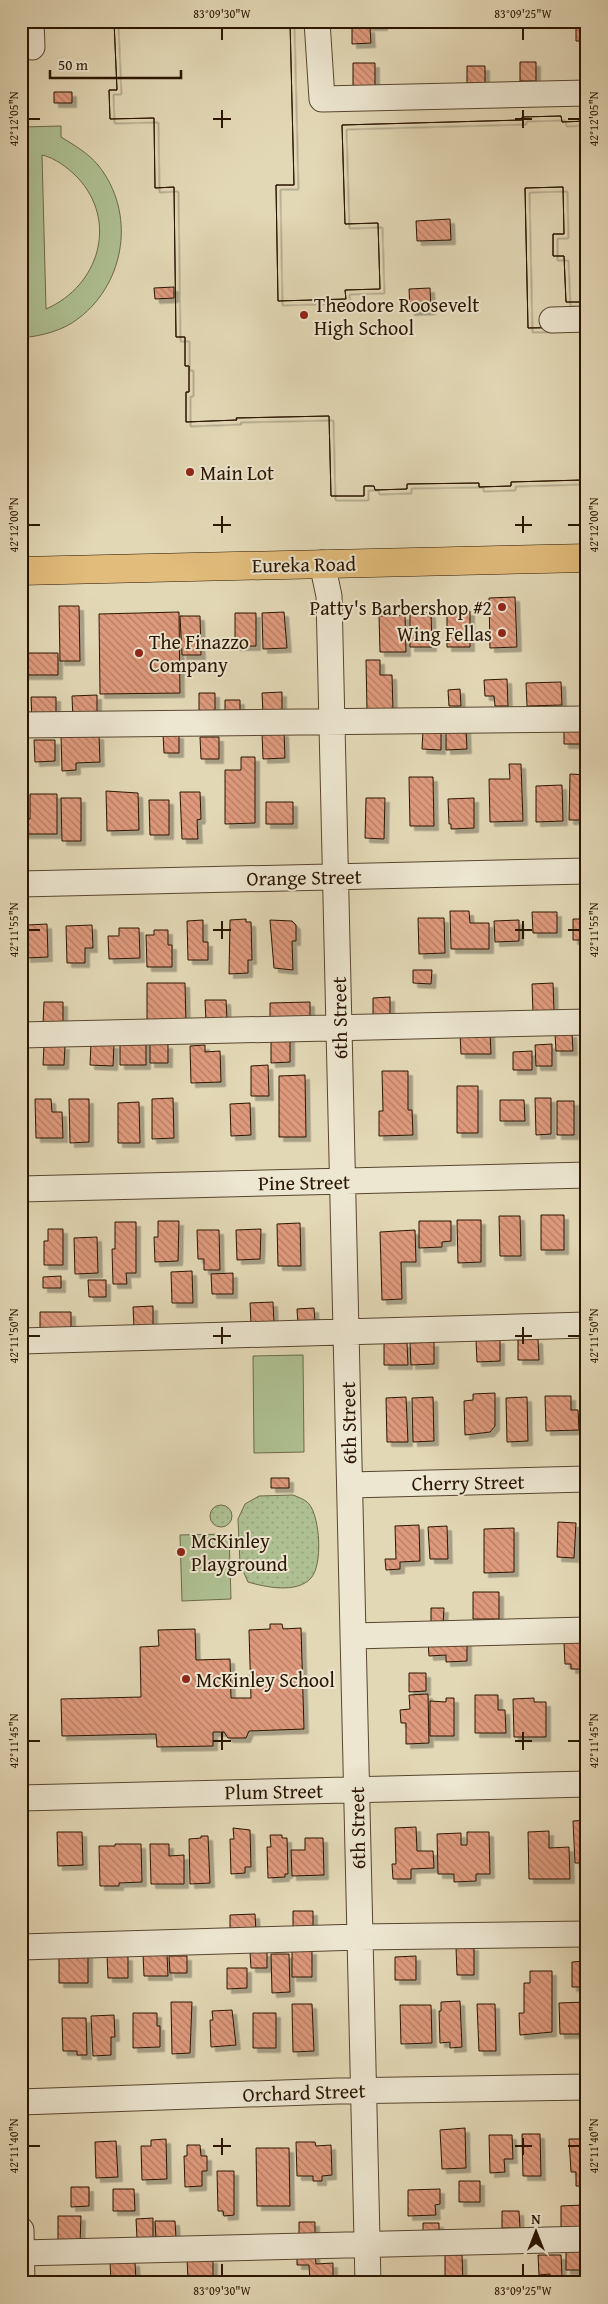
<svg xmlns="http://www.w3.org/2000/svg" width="608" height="2304" font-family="'Gentium Book Plus',serif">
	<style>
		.grass { fill: #aec092; stroke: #6c6a49; fill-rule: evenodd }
		.park { fill: url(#park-dots); stroke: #6c6a49 }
		.building { fill: url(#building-back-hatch); stroke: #2a1500; fill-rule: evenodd; filter: url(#shadow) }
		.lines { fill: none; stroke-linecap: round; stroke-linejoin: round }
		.minor-casing { stroke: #58462e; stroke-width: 27 }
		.major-casing { stroke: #2a1500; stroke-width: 29 }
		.minor { stroke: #ede6d0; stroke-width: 25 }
		.major { stroke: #e2bc7b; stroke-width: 28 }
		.ticks { fill: none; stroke: #2a1500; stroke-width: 2 }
		.poi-dot { fill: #8f2418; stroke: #ede6d0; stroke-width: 2 }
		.labels { text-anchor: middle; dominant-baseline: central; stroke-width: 4; stroke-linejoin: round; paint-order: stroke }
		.poi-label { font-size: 20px; fill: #2a1500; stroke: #ede6d0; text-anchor: start }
		.street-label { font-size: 20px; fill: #2a1500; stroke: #ede6d0 }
		.neatline { fill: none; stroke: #2a1500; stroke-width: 2 }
		.ticks-label { font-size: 12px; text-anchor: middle; fill: #2a1500 }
	</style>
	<defs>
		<pattern id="park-dots" width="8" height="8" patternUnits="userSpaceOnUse" patternTransform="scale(1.25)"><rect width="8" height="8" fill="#aec092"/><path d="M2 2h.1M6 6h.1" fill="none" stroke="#96a47c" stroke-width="1.8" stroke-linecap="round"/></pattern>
		<pattern id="building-back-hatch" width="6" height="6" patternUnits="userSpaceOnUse" patternTransform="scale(1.25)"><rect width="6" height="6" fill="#df9a7d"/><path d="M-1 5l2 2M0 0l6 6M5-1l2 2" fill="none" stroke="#b57c64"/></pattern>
		<filter id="shadow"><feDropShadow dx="4.5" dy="4.5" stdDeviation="0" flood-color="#0004"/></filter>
	</defs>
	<rect width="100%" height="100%" fill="#e3d8b6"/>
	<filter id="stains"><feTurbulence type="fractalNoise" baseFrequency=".004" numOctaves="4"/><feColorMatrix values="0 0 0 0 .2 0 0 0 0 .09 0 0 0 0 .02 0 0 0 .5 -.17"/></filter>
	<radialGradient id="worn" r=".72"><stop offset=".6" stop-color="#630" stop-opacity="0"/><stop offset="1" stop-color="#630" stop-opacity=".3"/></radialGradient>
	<path class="grass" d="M61 126V137C74 145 88 153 98 165 136 212 126 282 79 318 63 331 41 336 21 338V127ZM42 155C55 158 67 167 77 177 119 221 99 286 46 309Z
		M303 1355 304 1452 254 1453 253 1356Z
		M229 1534 231 1599 182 1601 180 1535Z"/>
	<path class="park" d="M293 1495C298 1497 306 1500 309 1504 320 1517 323 1565 311 1578 297 1594 265 1587 248 1582L240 1564 238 1519 245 1504 259 1496Z
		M210 1516a11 11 0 1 1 22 0a11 11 0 1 1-22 0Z"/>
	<path class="building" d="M114 21H290L294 185H276L278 301 346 299 345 290 380 289 378 223 345 224 342 125 522 120V117L561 116 562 122 587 121V302H566L564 256H553V234H564L563 187 525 188 528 328 587 327V484L583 485 582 480 511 482V486L479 487V483L407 484V489L375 490 374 486H364V496H331L329 416 236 418 237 420 186 422V392H189V366H185V337H176L174 187 155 188 154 118 110 119 109 90H117ZM450 219 451 240 417 241 416 221ZM430 288 431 310 410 311 409 289Z
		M114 21H290L294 185H276L278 301 346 299 345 290 380 289 378 223 345 224 342 125 522 120V117L561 116 562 122 587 121V302H566L564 256H553V234H564L563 187 525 188 528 328 587 327V484L583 485 582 480 511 482V486L479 487V483L407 484V489L375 490 374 486H364V496H331L329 416 236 418 237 420 186 422V392H189V366H185V337H176L174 187 155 188 154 118 110 119 109 90H117Z
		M363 21H383V26H363Z
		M576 22H587V41H576Z
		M352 28H370L371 43 352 44Z
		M582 50H587V77H582Z
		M520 62H536V81H520Z
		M353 63H375V90H353Z
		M467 66H485V83H467Z
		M54 92H72V103H54Z
		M174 287V298L155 299 154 288Z
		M515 597 517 647 490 648 489 598Z
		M59 606H79L80 661H60Z
		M447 611H470V647H447Z
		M179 612 180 693 100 694 99 614Z
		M284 612 287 648 263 649 262 613Z
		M235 613H256V646H235Z
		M410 613H431L432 647H410Z
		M405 615 406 652H380L379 616Z
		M180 616H200L201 655H182Z
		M21 653H58V675H21Z
		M366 660H380V675H392L393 711H367Z
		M507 679 508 706H495L494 696H485L484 680Z
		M561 682 562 705 527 706 526 683Z
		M460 689 461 706H449L448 690Z
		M282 692V713H263L262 693Z
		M199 693H215V715L199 714Z
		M97 695V719L73 720 72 696Z
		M31 697H56V720L32 721Z
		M225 700H240V715L225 714Z
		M564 726H583L584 744H564Z
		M466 729 467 749 446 750V730Z
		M423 730H441V750L422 749Z
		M284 732 285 758 263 759 262 733Z
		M163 734H179V753H164Z
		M99 735 100 762 76 763V770L62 771 61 736Z
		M200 737H219V759H201Z
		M34 740H55V761L35 762Z
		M241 757H255V823L225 824V770H241Z
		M509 764H521L523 821 490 822 489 779H510Z
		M570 774 587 775V820H569Z
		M409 777H433L434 826H410Z
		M562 785 563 821 536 822V786Z
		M106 791 138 793 139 830 107 831Z
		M180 792H200L201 819 197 820 198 839H182Z
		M30 794H57V834H24V819H30Z
		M61 798H81V841H62Z
		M366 798H385L384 839 365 838Z
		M474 798V828L451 829V824H449L448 799Z
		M149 800H169V835H150Z
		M266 802H293V824H266Z
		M450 911H469L470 923H489V949H451Z
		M532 912H557V933H533Z
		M418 918H444L445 953 419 954Z
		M246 919V922H251L252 960H248V973L229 974 230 920Z
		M573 919H587V940H573Z
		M203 920V942H208V960H188L187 921Z
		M270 920 292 921 296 925V941H292L293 970 274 968Z
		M519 920V941L495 942 494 921Z
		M47 924 48 957 26 958 28 925Z
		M92 925 93 948H85V963H67L66 926Z
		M119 928H139L140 958 109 959 108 936H119Z
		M154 930H168V945H172V967H147L146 935H154Z
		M413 970H432L431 984 413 983Z
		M147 983H185L186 1023 147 1024Z
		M553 983 554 1011 533 1012 532 984Z
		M390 997V1017H373V998Z
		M205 1000H226L227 1020 206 1021Z
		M44 1002H63V1023H43Z
		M310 1002V1020H270V1003Z
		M490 1032 491 1054H461L460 1033Z
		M572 1033 573 1051H556L555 1034Z
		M271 1037H290V1062L271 1063Z
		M120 1041H146V1065H120Z
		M91 1043 114 1044 113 1066 90 1065Z
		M150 1044H168V1063H150Z
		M552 1044V1066H536L535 1045Z
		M44 1045H65L64 1065H43Z
		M205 1045V1052L220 1051 221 1082 191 1083 190 1046Z
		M532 1051V1070H513V1052Z
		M268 1065 269 1096H251V1066Z
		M382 1071H408V1110H412L413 1135 379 1136V1111H383Z
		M305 1075 306 1137H279V1076Z
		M457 1086H478V1133H457Z
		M173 1098 174 1138 152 1139V1099Z
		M535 1098H551V1134L536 1135Z
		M35 1099H51L52 1112H62L63 1138H36Z
		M69 1099H89V1142L70 1143Z
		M500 1100H524L525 1121H500Z
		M557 1101H574V1135H557Z
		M139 1102 140 1143H118V1103Z
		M250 1103 251 1135 231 1136 230 1104Z
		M581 1212H587V1256H582Z
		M541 1215H564V1250H541Z
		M499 1216H520L521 1256H500Z
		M457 1220H481V1262L458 1263Z
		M158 1221H179L178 1261 155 1262 154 1237H158Z
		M419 1221H451V1241L442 1242V1247L419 1248Z
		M115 1222H136V1273H126L127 1284H113L112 1249H115Z
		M300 1223 301 1266H278L277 1224Z
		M48 1229H63V1265H44V1241H48Z
		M261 1229 260 1259 237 1260 236 1230Z
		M197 1230H219L220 1270H204V1259H198Z
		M415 1230 416 1262H401L402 1299 382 1300 380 1232Z
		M97 1237 98 1273 75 1274 74 1238Z
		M192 1271 193 1303H172L171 1272Z
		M233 1273V1294H212L211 1274Z
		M61 1276V1288H43V1277Z
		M88 1280H106V1297H89Z
		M273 1302 274 1324H251L250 1303Z
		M153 1306V1327H134L133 1307Z
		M314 1308 315 1323 298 1324 297 1309Z
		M40 1312H71V1332H40Z
		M500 1339V1361L477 1362 476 1340Z
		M538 1339 539 1360H518V1340Z
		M434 1342V1364L411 1365 410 1343Z
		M384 1343H407L408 1365H384Z
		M495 1393V1426L490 1432 465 1435 464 1401 473 1400V1394Z
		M545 1396H571V1410H578L579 1430 546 1431Z
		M406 1397 408 1442H387L386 1398Z
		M433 1397 434 1441 413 1442 412 1398Z
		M527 1397 528 1441 507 1442 506 1398Z
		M271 1478H289V1488H271Z
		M558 1522 576 1523 574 1558 557 1557Z
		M419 1525 420 1561 400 1562V1569L386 1570 385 1559H396L395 1526Z
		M447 1526 448 1559H430L428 1527Z
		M514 1528V1572L484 1573V1529Z
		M473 1592H499V1619H473Z
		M431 1608H444L443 1624H431Z
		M270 1624H282L283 1629 301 1628 304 1729 249 1731 246 1738H228L224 1732H213V1746L157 1747 156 1734 62 1736 61 1699 141 1697 140 1647 159 1646 158 1630 195 1629 196 1660 230 1659 231 1698H251L249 1630 270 1629Z
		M467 1640V1661L446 1662V1655L429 1656 428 1641Z
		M586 1642 587 1664H585V1669H571V1664H565L564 1643Z
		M409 1673H426V1691L409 1692Z
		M428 1694 429 1743 406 1744V1723H401L400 1710 410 1709 409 1695Z
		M475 1695H498V1710H505L506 1733H475Z
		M446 1698H454V1736H430V1701L446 1702Z
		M534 1698V1702H546V1737H514L513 1699Z
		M587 1820V1863H575L573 1821Z
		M416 1827 417 1851H433L434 1868 411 1869V1879H393L392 1864H396L395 1828Z
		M233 1828 250 1830 251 1867H245V1873L231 1874 230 1839H234Z
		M549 1831V1848L569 1847 570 1879H529L528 1832Z
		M57 1832H82L83 1865 58 1866Z
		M467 1832H489L490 1874H476V1881L454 1882V1874H438L437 1834 461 1833V1845H467Z
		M270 1835H282V1838H287L288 1874H285V1877L268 1878 267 1847H271Z
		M201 1836H208L210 1883 190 1884 189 1839 201 1838Z
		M305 1838H323L324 1875 292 1876 291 1850H305Z
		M115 1844H141L142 1882 119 1883V1886H100L99 1846H115Z
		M150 1844H169V1856L184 1855V1884H151Z
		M293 1911H313V1932L293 1933Z
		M255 1914 256 1932 230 1933V1915Z
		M474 1946V1975H457L456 1947Z
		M312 1950V1977H292V1951Z
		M250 1952H267V1968H251Z
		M88 1954V1983H59V1955Z
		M143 1954H167L168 1976H144Z
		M271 1954H289L290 1992 272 1993Z
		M107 1956H128V1978H108Z
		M169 1956H187V1973H170Z
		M416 1956V1980H395V1957Z
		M587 1961V1987H572V1962Z
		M227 1968H247V1988L227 1989Z
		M530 1971H552V2032L520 2035 519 2013H524V1983H530Z
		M460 2001 462 2047 450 2048V2042L440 2043 439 2011H441V2002Z
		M171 2002H192L190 2053 172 2054Z
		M586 2002 587 2034H560L559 2003Z
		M292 2004H312L314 2051 293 2052Z
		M477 2004H495L496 2051H479Z
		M400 2005H431L432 2043 401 2044Z
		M232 2010 236 2045 211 2047 210 2020H213L212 2011Z
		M133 2013H157V2026H160V2047L133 2048Z
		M253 2013H276V2048H253Z
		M114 2015 115 2037H111V2055L93 2056 91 2016Z
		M62 2018H86L87 2055H77V2051H63Z
		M465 2128 466 2168 442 2169 440 2130Z
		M522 2134H540L541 2176H523Z
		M489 2135H512L513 2159H504L505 2172 490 2173Z
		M166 2139 167 2179 142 2180 141 2146H151V2140Z
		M569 2139H587V2186H576V2172H571Z
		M116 2141 118 2177 96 2178 95 2142Z
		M296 2142H315L316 2146 331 2145 332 2175 322 2176V2181H313V2176H297Z
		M187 2145H200L201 2156H207V2171H202V2186L185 2187 184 2156H187Z
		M256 2148H289L290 2206H257Z
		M217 2171H234V2215L224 2216 223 2211H218Z
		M459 2181H480V2202H459Z
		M71 2187H89V2206L71 2207Z
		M113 2189H134L135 2211H113Z
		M440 2189V2204L435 2205 436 2215 408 2216V2190Z
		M583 2205V2230H561V2206Z
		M502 2211H519L520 2228H502Z
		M58 2216H81L80 2243H58Z
		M153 2218V2238H137L136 2219Z
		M155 2221H175L176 2238 156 2239Z
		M299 2222H315V2238H299Z
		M423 2223H439V2233L423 2234Z
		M585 2248 586 2270H566V2249Z
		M297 2254H315L316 2264 333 2263V2283H310L309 2265H297Z
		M445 2255H462L463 2283H445Z
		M538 2255H561L562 2277 550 2278V2274L539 2275Z
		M187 2259H213V2279H188Z
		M110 2262H135L136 2281 111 2282Z
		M84 2277V2283H63V2278Z"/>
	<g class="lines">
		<g class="minor-casing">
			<path id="minor" d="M31 21 32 47
				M317 21 322 99 587 93
				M552 320 587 319
				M322 563 329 596 368 2283
				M21 725 587 719
				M21 884 587 871
				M21 1035 587 1022
				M21 1189 587 1175
				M21 1341 587 1325
				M350 1485 587 1479
				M353 1636 587 1630
				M21 1798 587 1784
				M21 1947 360 1937 587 1934
				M21 2102 338 2091 587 2087
				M21 2230 22 2283
				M21 2253 587 2239"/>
		</g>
		<g class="major-casing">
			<path id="major" d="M21 571 587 558"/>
		</g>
		<use href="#minor" class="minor"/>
		<use href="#major" class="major"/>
	</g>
	<path class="ticks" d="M222 28V40M523 28V40M222 110V128M523 110V128M28 119H40M213 119H231M515 119H532M568 119H580M222 516V533M523 516V533M28 525H40M213 525H231M515 525H532M568 525H580M222 921V939M523 921V939M28 930H40M213 930H231M515 930H532M568 930H580M222 1327V1344M523 1327V1344M28 1336H40M213 1336H231M515 1336H532M568 1336H580M222 1732V1750M523 1732V1750M28 1741H40M213 1741H231M515 1741H532M568 1741H580M222 2138V2155M523 2138V2155M28 2146H40M213 2146H231M515 2146H532M568 2146H580M222 2264V2276M523 2264V2276"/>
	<g class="poi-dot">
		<circle cx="304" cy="315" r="5"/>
		<circle cx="190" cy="472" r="5"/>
		<circle cx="502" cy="607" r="5"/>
		<circle cx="502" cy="633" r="5"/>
		<circle cx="139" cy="653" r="5"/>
		<circle cx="181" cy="1552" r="5"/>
		<circle cx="186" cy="1679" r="5"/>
	</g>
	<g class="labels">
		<g class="poi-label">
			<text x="314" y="304">Theodore Roosevelt<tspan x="314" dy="23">High School</tspan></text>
			<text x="200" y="472">Main Lot</text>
			<text x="492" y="607" text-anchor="end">Patty's Barbershop #2</text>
			<text x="492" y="633" text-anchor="end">Wing Fellas</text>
			<text x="149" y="641">The Finazzo<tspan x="149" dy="23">Company</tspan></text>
			<text x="191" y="1540">McKinley<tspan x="191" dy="23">Playground</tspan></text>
			<text x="196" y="1679">McKinley School</text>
		</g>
		<g class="street-label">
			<text transform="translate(304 564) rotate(-1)">Eureka Road</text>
			<text transform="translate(304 877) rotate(-1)">Orange Street</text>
			<text transform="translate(339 1018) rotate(-91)">6th Street</text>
			<text transform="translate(304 1182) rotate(-1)">Pine Street</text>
			<text transform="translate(348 1423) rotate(-91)">6th Street</text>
			<text transform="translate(468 1482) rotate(-1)">Cherry Street</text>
			<text transform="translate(274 1791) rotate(-1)">Plum Street</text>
			<text transform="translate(357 1828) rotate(-91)">6th Street</text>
			<text transform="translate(304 2092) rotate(-2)">Orchard Street</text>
		</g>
	</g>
	<rect width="608" height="2304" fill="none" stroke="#e3d8b6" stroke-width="55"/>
	<g transform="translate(536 2232)" stroke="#ede6d0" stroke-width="4" paint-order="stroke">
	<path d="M0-4L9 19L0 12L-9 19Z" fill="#2a1500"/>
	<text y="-8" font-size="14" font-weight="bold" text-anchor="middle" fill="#2a1500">N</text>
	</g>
	<path d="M50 70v8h131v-8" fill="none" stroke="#2a1500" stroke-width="2.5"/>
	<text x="58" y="70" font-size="15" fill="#2a1500" stroke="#ede6d0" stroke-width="4" paint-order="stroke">50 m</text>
	<rect x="28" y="28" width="552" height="2248" class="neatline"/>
	<g class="ticks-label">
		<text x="222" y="18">83°09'30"W</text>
		<text x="523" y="18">83°09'25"W</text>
		<text transform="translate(14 119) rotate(-90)" y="4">42°12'05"N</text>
		<text transform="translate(594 119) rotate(-90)" y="4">42°12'05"N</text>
		<text transform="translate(14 525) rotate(-90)" y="4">42°12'00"N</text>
		<text transform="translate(594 525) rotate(-90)" y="4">42°12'00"N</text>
		<text transform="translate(14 930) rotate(-90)" y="4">42°11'55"N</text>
		<text transform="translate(594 930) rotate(-90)" y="4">42°11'55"N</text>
		<text transform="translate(14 1336) rotate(-90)" y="4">42°11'50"N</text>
		<text transform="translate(594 1336) rotate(-90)" y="4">42°11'50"N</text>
		<text transform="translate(14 1741) rotate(-90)" y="4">42°11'45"N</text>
		<text transform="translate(594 1741) rotate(-90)" y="4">42°11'45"N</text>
		<text transform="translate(14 2146) rotate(-90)" y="4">42°11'40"N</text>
		<text transform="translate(594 2146) rotate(-90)" y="4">42°11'40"N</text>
		<text x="222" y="2295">83°09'30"W</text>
		<text x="523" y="2295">83°09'25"W</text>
	</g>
	<rect width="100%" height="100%" filter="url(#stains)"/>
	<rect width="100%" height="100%" fill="url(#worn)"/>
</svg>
